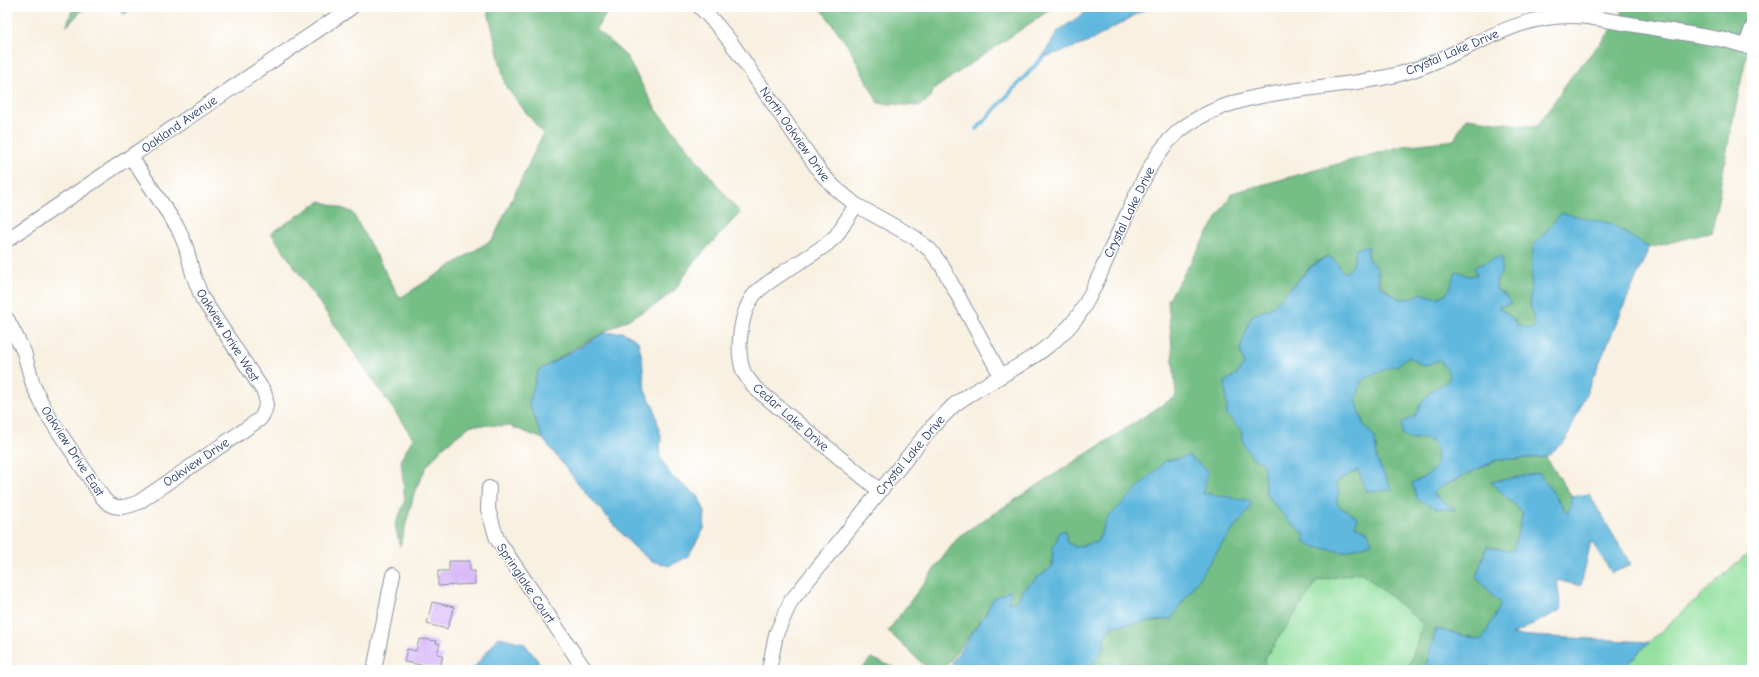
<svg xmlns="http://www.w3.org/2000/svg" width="1759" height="677" font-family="'Comic Neue',sans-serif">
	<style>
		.green { fill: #92e09e; stroke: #56887e }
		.forest { fill: #75be85; stroke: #487672 }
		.water { fill: #61b8de; stroke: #3e749e }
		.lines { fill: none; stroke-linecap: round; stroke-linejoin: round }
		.stream { stroke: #61b8de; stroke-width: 4 }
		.building { fill: #d1adf6 }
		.minor-casing { stroke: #8a909f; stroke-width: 16 }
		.minor { stroke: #fff; stroke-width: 14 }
		.labels { text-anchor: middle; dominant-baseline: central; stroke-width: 3; stroke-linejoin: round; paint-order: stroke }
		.street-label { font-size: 13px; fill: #1b2f5e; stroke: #fff }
	</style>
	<rect width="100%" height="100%" fill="#fff"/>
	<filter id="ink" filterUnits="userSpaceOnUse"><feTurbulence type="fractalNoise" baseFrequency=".025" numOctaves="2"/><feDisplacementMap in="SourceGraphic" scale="8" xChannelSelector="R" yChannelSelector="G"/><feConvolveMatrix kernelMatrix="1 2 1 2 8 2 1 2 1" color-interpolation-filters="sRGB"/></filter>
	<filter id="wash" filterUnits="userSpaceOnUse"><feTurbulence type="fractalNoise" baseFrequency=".012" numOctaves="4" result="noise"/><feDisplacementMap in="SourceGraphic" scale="16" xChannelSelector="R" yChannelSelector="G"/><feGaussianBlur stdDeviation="0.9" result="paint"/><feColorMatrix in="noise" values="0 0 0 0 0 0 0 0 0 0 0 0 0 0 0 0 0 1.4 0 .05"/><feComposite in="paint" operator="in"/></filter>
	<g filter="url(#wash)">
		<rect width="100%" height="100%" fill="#f8f0e0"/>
		<path class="green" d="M1752 550V670H1622L1649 642Z
			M1362 572 1423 624 1408 670H1266L1265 658 1317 581Z"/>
		<path class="forest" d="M73 7H85L67 26Z
			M118 7H136L123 15Z
			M487 7H611L596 29 626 56 655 108 740 213 692 264 675 290 657 304 580 345 538 371 529 403 543 439 510 426 471 425 442 448 427 466 415 490 400 546 395 525 405 502 401 459 413 438 271 233 321 201 352 212 400 298 493 239 543 134 506 87Z
			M820 7H1054L934 89 930 99 919 106 878 103 850 49Z
			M1624 7H1752V29L1729 139 1712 232 1649 248 1610 223 1530 297V302L1535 326 1530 329 1517 325C1513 316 1505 314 1498 306L1510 304 1508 298 1496 289 1497 279 1474 267 1477 275 1453 281C1447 300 1438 300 1421 293L1413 298 1399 299C1389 291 1376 286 1379 272L1368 261 1366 251 1369 248 1362 247 1356 249 1353 266 1347 272C1339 272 1340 266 1336 262 1334 260 1330 258 1327 256L1311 266 1271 308 1251 317 1240 350 1244 364 1237 374 1227 415 1242 431 1243 443 1263 463 1266 494 1288 521 1304 533 1368 532 1355 526 1348 511 1340 508 1336 500 1339 495 1336 483 1341 479 1358 470 1391 489 1377 460 1375 438 1363 424 1356 400 1361 381 1409 356 1424 366 1439 360 1448 370 1449 380C1444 385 1439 386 1433 390 1417 402 1414 421 1409 439L1423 438 1433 442C1443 467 1435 473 1412 483L1455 510 1432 494 1438 488 1497 460 1546 457 1572 497 1569 514 1523 513 1513 551 1487 546 1476 577 1501 604 1482 640 1436 629 1425 670H1408L1423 624 1361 572 1317 581 1265 658 1266 670H1088L1103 648 1104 636 1113 626 1171 619 1222 544 1248 511 1108 518 1097 542 1076 547 1067 543H1056L1053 546 1052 567 1023 589 1017 601 1010 603 1008 602 1011 595 993 599 985 615 943 670H929L888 631 959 536 1176 396 1168 300 1232 193 1403 146 1454 140 1466 118 1537 127 1570 78 1620 20Z
			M871 658 900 670H861Z"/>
		<path class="water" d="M1093 7H1149L1087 43 1042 58 1058 31Z
			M1561 213 1610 223 1649 248 1566 440 1546 457 1497 460 1438 488 1432 494 1456 510 1435 508 1417 499 1412 483C1434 473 1443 466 1433 442L1423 438 1409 439 1402 434V422L1415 416C1420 406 1424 397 1433 390 1438 386 1444 385 1449 380L1448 370 1439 360 1424 366 1409 357 1402 360 1398 366H1392L1361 381 1356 400 1363 424 1375 438 1377 460 1392 490 1366 491 1358 470 1341 479 1336 483 1339 495 1336 500 1340 508 1348 511 1358 518 1355 526 1368 532 1372 543 1343 552 1310 546 1305 542 1304 533 1288 521 1266 494 1263 464 1253 458 1243 443 1242 431 1227 415 1225 382 1237 374 1244 364 1240 350 1251 316 1271 308 1312 266 1328 256C1330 258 1334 260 1336 262 1340 266 1339 272 1347 272L1353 266 1356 249 1362 247H1370L1367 251 1368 260C1386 271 1373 276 1380 285 1385 290 1393 295 1399 299L1413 298 1421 293C1449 304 1447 292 1457 271L1468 276 1477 275 1474 267 1502 256 1501 275 1497 279 1496 289 1508 298 1511 304 1498 307C1505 314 1513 316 1517 325L1530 329 1535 326 1530 302 1533 247Z
			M623 332 638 341 642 358 645 391 654 407 661 437 660 457 672 477 698 496 705 512 704 529 688 556 669 566 651 561 633 546 585 492 543 439 529 403 538 371 604 333Z
			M1189 456 1208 471 1203 493 1252 501 1248 511 1222 544 1171 619 1113 626 1104 636V648L1088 670H953L952 662 985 615 993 599 1010 590 1011 595 1008 602 1010 603 1017 601 1023 589 1052 567 1053 546 1056 543 1058 533 1065 530 1067 543 1076 547 1097 542 1108 518 1165 461Z
			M1539 473 1568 514 1572 497 1589 494 1631 565 1612 573 1591 541 1581 586 1557 580 1561 610 1512 635 1649 642 1622 670H1425L1436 629 1482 640 1501 604 1476 577 1487 546 1513 551 1523 513 1491 482Z
			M499 637 524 643 545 670H472Z"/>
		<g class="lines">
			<path class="stream" d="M977 129 1042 58"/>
		</g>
		<g id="blocks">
			<path class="building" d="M449 561H470V571H475V584L438 586V571H449Z
				M432 602 454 607 447 629 427 624Z
				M421 639 437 641 436 643 440 644 437 654 443 655 440 668 404 662 407 649 416 651 419 640Z"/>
		</g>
	</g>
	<g filter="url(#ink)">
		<use href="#blocks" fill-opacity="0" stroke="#8a909f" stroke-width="1"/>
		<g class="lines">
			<g class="minor-casing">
				<path id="minor" d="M700 7 717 25 730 41 821 173 834 187 856 205 914 237 930 250 942 266 1001 376
					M1746 45 1752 28
					M856 205 836 236 827 244C805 260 781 272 760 289 740 305 735 351 744 373 747 378 752 383 755 388L880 491
					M7 240 352 7
					M7 319 24 352 33 385 47 414 103 498C113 511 125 508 139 502L260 419C266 411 268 402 264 392L202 298 193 274 186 247 178 228 131 157
					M489 488 488 509 497 539 585 670
					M374 670 393 575
					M769 670 776 634 791 601 932 427 954 405 964 398C1004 372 1049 355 1078 316 1091 297 1099 276 1108 256 1117 235 1127 215 1136 195 1148 170 1160 145 1183 128 1244 82 1340 93 1410 71 1473 51 1518 9 1588 17L1725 40 1752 48"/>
			</g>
			<use href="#minor" class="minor"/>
		</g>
	</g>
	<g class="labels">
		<g class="street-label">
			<text transform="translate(1452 52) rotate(-23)">Crystal Lake Drive</text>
			<text transform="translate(179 124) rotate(-35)">Oakland Avenue</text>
			<text transform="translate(795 134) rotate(55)">North Oakview Drive</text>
			<text transform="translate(1129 212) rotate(-64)">Crystal Lake Drive</text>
			<text transform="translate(228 335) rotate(58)">Oakview Drive West</text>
			<text transform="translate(791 417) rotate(41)">Cedar Lake Drive</text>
			<text transform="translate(73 451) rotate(57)">Oakview Drive East</text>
			<text transform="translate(910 455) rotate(-50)">Crystal Lake Drive</text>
			<text transform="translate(196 462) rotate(-34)">Oakview Drive</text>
			<text transform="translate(526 583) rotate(56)">Springlake Court</text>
		</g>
	</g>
	<rect width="1759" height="677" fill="none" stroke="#fff" stroke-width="24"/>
</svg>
